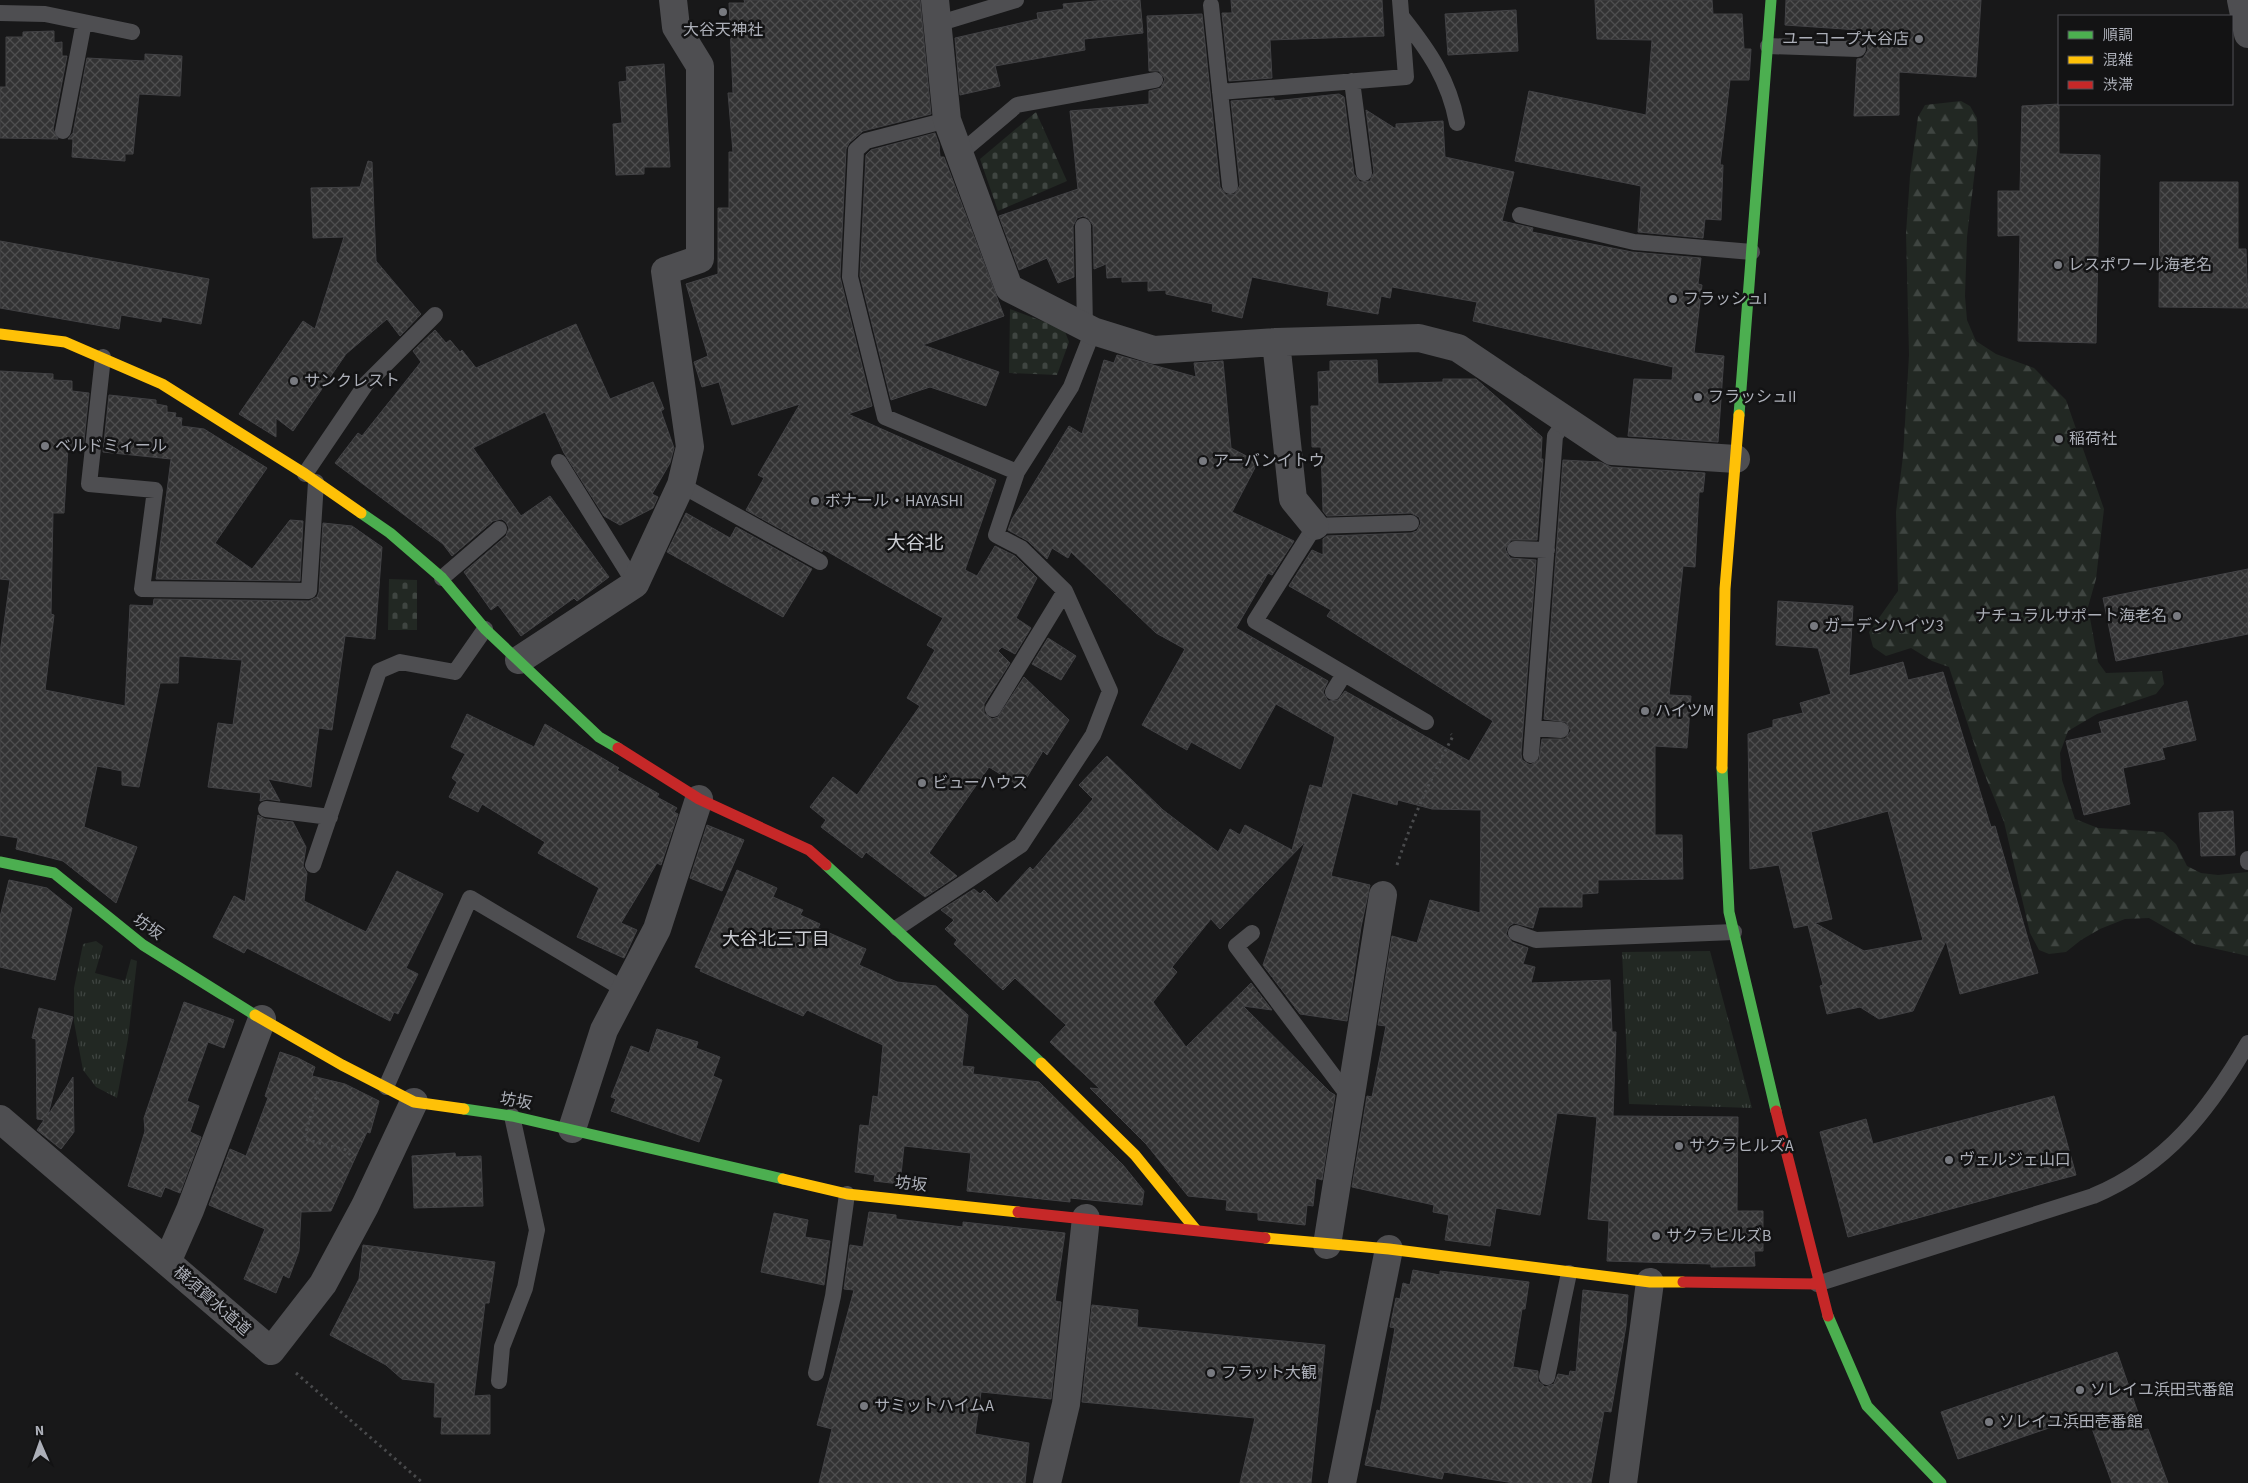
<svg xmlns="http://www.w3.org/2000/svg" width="2248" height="1483" font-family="'Source Sans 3','Noto Sans JP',sans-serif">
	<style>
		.grass { fill: url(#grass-tufts) }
		.forest { fill: url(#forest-firs) }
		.cemetery { fill: url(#cemetery-stones) }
		.building { fill: url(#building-cross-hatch); stroke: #424245; fill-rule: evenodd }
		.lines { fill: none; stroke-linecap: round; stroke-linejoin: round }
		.path { stroke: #494a4c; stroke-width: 3; stroke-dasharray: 2.5 4; stroke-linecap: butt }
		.lane { stroke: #4e4e51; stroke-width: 16 }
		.street { stroke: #4e4e51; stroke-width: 28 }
		.fast { stroke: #4caf50; stroke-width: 11 }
		.slow { stroke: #ffc107; stroke-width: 11 }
		.jam { stroke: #c62828; stroke-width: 11 }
		.poi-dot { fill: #787a80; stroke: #131314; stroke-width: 2 }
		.labels { text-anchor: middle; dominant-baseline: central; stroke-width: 5; stroke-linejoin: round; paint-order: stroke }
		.poi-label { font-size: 16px; fill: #acafb8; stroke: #131314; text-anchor: start }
		.street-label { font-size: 16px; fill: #acafb8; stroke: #131314 }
		.neighbourhood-label { font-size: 18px; fill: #ccced4; stroke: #131314 }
		.quarter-label { font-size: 19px; fill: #ccced4; stroke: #131314 }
	</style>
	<defs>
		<pattern id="grass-tufts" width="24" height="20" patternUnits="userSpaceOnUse" patternTransform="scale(1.25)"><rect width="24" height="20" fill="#222823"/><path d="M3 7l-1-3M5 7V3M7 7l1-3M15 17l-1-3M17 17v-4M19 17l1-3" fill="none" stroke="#3f4541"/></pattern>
		<pattern id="forest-firs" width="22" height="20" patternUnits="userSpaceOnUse" patternTransform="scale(1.25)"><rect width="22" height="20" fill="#222823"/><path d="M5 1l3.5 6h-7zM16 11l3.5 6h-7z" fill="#3f4541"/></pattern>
		<pattern id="cemetery-stones" width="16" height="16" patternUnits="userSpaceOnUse" patternTransform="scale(1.25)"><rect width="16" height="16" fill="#222823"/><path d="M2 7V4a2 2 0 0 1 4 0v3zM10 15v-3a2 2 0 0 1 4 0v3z" fill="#3f4541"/></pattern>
		<pattern id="building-cross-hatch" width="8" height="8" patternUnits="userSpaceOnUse" patternTransform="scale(1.25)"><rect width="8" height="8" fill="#333334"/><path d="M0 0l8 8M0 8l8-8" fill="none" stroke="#4e4e4f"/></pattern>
	</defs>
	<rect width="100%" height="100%" fill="#181819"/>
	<path class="grass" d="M96 941 103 946 95 973 125 981 131 959 137 961 128 1039 117 1098 96 1087 83 1070 74 1022V988L83 944Z
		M1710 951 1752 1108 1629 1104 1622 952Z"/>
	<path class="forest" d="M1961 101 1970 106 1977 118 1978 144 1967 237 1965 296 1967 320 1976 341 1996 354 2034 368 2066 400 2104 509 2096 579 2088 607 2098 662 2106 673 2162 671 2164 684 2156 694 2097 714 2068 731 2060 753 2062 780 2075 819 2098 828 2163 832 2176 844 2187 866 2201 873 2218 875 2248 872V956L2194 944 2149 918 2125 919 2100 929 2081 940 2066 952 2049 954 2039 950 2030 933 2004 822 1982 768 1949 667 1932 661 1911 648 1886 656 1873 647 1869 632 1898 591 1896 512 1903 456 1909 355 1906 233 1910 176 1918 117 1925 105Z"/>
	<path class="cemetery" d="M1036 112 1067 181 998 211 980 159Z
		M1010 309 1064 329 1069 342 1057 375 1009 373Z
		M389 579 417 580V630H388Z"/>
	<path class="building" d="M744 0H920L931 114 863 131 849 143 846 149 840 277 872 406 848 414 996 480 965 570 977 576 995 546 1015 556 1037 578 1016 618 1031 628 1015 654 1002 647 998 651 1010 663 984 704V713L992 719 998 717 1024 677 1069 720 1047 755 1043 751 1021 787 989 767 929 853 957 876 925 897 866 852 862 858 821 827 826 820 810 807 833 777 857 795 920 706 907 698 935 650 927 645 943 618 823 549 822 552 746 510 764 478 758 475 800 404 732 425 719 382 702 387 694 362 708 356 686 284 718 274V208H729V152H733L728 93H733L729 3H745Z
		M1107 0H1140L1143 33 1084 39 1085 50 995 66 1000 86 960 95 955 38 1038 19 1037 13 1064 9 1063 4Z
		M1231 0H1382L1384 36 1270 40 1272 78 1229 81 1222 13H1232Z
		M1595 0H1712L1713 14H1742L1744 49H1751L1749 80H1730L1720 165H1723L1721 220 1705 219 1703 238 1638 232 1641 186 1515 161 1529 91 1646 115 1652 40 1597 39Z
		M1786 0H1981L1976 77 1899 72V115L1854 116 1857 59 1863 58 1868 50 1867 44 1859 39V30L1785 25Z
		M1516 10 1518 51 1448 55 1445 14Z
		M1202 14 1220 187 1226 195 1235 194 1240 185 1231 101 1274 98V101L1339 94 1344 97 1354 174 1360 182 1370 181 1374 172 1366 110 1396 129V124L1443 121 1445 157 1514 172 1502 221 1533 228 1532 232 1632 252 1701 258 1698 284 1702 285 1694 353 1724 356 1718 442 1628 436 1634 379 1672 380 1673 367 1473 321 1477 302 1392 287 1390 298 1381 296 1378 314 1327 305 1329 292 1252 277 1242 318 1212 311 1213 304 1166 294V290L1148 291V281L1122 282V277L1107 278 1106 264 1094 269 1093 225 1088 218 1083 216 1077 218 1073 226 1074 277 1058 283 1047 258 1019 270 999 216 1078 189 1070 111 1149 104V91L1161 88 1165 79 1159 71H1149L1147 16Z
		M54 31V43L62 42V56H67L53 129 58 139 0 138V87H6V37H23V32Z
		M145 54 182 56 180 96 139 94 133 154H125V161L72 157 73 139H68L73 133 87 58 145 61Z
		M664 64 670 167H644V174L616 175 613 124 622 123 619 82 627 81 626 67Z
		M2059 104V154L2100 155 2096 343 2018 341 2020 235 1998 236V191H2020L2022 106Z
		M935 133 939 144 940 157H944L1004 316 923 345 999 372 986 406 930 387 891 400 860 276 866 155 871 150Z
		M368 161 372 162 376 261 421 314 400 336 387 319 346 354 293 431 276 418V437L239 414 303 321 315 329 344 237 313 238 311 188 360 187Z
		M2160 182H2238V249H2246L2248 308 2159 307Z
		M0 241 209 279 201 324 162 317 161 322 121 315 119 329 0 308Z
		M576 324 610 399 653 382 664 409 661 411 674 448 670 463 652 494 658 497 653 508 620 525 604 516 564 453 545 412 473 448 521 516 550 496 609 577 577 601 574 598 521 636 498 605 491 610 464 572 506 536 509 528 506 522 502 519 493 521 452 556 443 544 335 463 358 433 362 436 421 362 413 351 435 330 446 343 450 340 460 352 462 350 476 368Z
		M1117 355 1196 377 1194 363 1223 361 1231 448 1258 462 1232 512 1294 541 1272 575 1268 573 1236 628 1328 681 1323 692 1328 701 1338 700 1345 691 1469 761 1493 721 1327 616 1331 610 1289 586 1312 550 1323 555V539L1327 536 1411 533 1417 531 1421 523 1419 517 1411 513 1327 516 1323 511 1321 447H1312L1311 406H1319L1318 372 1330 371V361L1377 360 1378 384 1443 382V379H1476L1542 437 1541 459H1543L1537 540H1511L1505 549 1510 558 1536 560 1521 754 1522 760 1530 765 1539 760 1542 739H1565L1571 731 1566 722 1544 719 1563 460 1600 462 1611 467 1705 473 1703 492H1699L1695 567 1683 566 1669 695 1691 696 1687 748 1655 746V835H1682L1683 879 1598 880V893L1582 894V907H1539L1533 928 1514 923 1509 926 1506 934 1512 942 1528 948 1523 964 1535 967 1531 983 1610 980 1612 1032H1616L1613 1116 1738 1117 1737 1211H1763V1251H1754L1755 1266 1711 1267V1264L1607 1261 1609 1221 1588 1219 1597 1117 1557 1113 1540 1215 1496 1208 1490 1246 1445 1240 1449 1215 1433 1212 1434 1205 1352 1187 1367 1096 1372 1097 1386 1026 1378 1025 1392 936 1417 943 1430 900 1480 913 1481 810 1432 809 1398 800 1397 805 1352 793 1331 876 1370 885 1361 927 1347 1021 1300 1014 1263 965 1305 842 1220 929 1211 919 1172 967 1177 972 1153 1002 1186 1047 1251 983 1272 1010 1243 1006 1330 1092 1335 1095 1322 1180 1316 1178 1313 1206 1307 1205 1305 1225 1258 1220V1213L1226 1210 1227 1200 1188 1196 1146 1144 1090 1088 1100 1089 1050 1042 1066 1025 1015 978 1003 990 954 944 957 940 945 929 954 920 941 910 974 889 980 894 984 890 997 903 1030 867 1033 870 1093 799 1079 785 1107 756 1163 810 1218 852 1230 829 1240 835 1245 825 1292 850 1310 785 1322 788 1335 737 1276 704 1240 769 1191 742 1187 750 1142 725 1185 649 1156 633 1071 552 1068 558 1052 548 1047 559 1028 541 1008 530 1012 519 1069 426 1082 434 1104 360 1114 363Z
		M0 371 53 374V380L72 381V391L89 393 83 450 68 448 64 513H53L51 614 54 615 45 690 125 706 130 605 153 606 154 599 309 601 317 597 319 592 323 523 352 526 382 547 375 639 345 636 332 730 319 728 311 787 268 779 280 801 267 799 260 801 261 793 208 787 218 723 233 725 242 660 179 656 178 683H160L139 787 122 785V771L97 766 84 827 137 847 116 903 63 861 16 849 18 838 0 835V653L10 580 0 579Z
		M109 395 156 400V404L167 406V412L176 413 175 417 182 418 181 426 204 429 267 468 215 543 252 569 290 520 303 521 300 581 156 579 171 459 103 452Z
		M686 513 730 538 736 527 812 569 783 617 667 552Z
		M2248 569V634L2116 661 2103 598Z
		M1778 601 1853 606 1849 676 1903 662 1908 680 1943 672 1991 827 1995 826 2038 973 1960 994 1946 941 1913 1011 1879 1019 1860 1007 1827 1014 1820 986 1823 985 1808 925 1794 928 1779 865 1750 869 1748 734 1773 727V720L1803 713 1800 703 1831 694 1818 648 1776 645ZM1888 811 1923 940 1864 951 1815 923 1832 919 1811 832Z
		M1048 638 1076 656 1061 680 1032 664Z
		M2187 701 2196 740 2162 748 2165 759 2123 768 2130 804 2084 815 2066 741 2102 733 2099 722Z
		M467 714 534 747 545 724 619 768 617 770 659 794 657 797 677 808 674 812 678 814 661 865 657 863 621 923 637 930 624 958 577 937 599 888 538 853 545 842 482 804 478 812 449 797 457 782 452 778 465 754 451 747Z
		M2233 811 2235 855 2201 856 2199 813Z
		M258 815 265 819 293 822 306 847 303 866 307 873 304 901 366 932 397 871 443 894 406 968 418 974 398 1014 394 1012 390 1021 247 948 244 953 213 937 234 896 245 902Z
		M707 825 744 840 722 891 690 878Z
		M737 870 777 888 773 897 803 910 800 915 820 924 818 928 866 949 859 965 897 982 936 986 968 1015 962 1066 974 1067 973 1074 1039 1082 1123 1165 1144 1191 1142 1205 1070 1198V1202L967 1191 971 1153 904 1146 900 1184 874 1181 875 1175 855 1172 860 1125 869 1126 873 1096 878 1097 883 1045 807 1010 803 1016 700 971 701 969 695 967Z
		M9 880 47 888 72 908 55 980 0 967V917Z
		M184 1002 234 1020 224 1048 208 1042 187 1101 199 1106 190 1132 201 1137 180 1193 165 1187 161 1197 128 1186 145 1131 144 1118Z
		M39 1008 73 1017 48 1115 73 1077 74 1132 61 1149 37 1130 44 1120 37 1119 36 1039 32 1038Z
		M657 1029 698 1042 696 1048 720 1057 713 1076 722 1080 699 1142 611 1111 616 1099 611 1097 631 1046 649 1053Z
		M280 1052 298 1058 315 1067 312 1076 345 1084 379 1101 370 1133 367 1132 331 1211 301 1212 299 1251 289 1278 283 1275 276 1293 244 1279 265 1229 209 1205 230 1149 246 1156 268 1098 265 1096Z
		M2054 1096 2076 1175 1848 1237 1820 1132 1866 1119 1873 1144Z
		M455 1153 456 1157 481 1156 483 1206 414 1208 412 1156Z
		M869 1212 896 1215V1219L963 1227V1222L1065 1233 1055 1301 1061 1302 1051 1399 981 1392 975 1434 1029 1443 1025 1483H819L832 1429 817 1425 854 1290 844 1289 850 1245 863 1247Z
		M774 1213 808 1220 805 1237 830 1241 824 1285 761 1272Z
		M363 1245 495 1262 489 1303H485L474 1396 490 1395V1434H441L442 1417H434L435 1383 402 1379 386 1365 330 1335 359 1279Z
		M1413 1270 1440 1275V1271L1529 1282 1525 1309H1522L1513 1367 1538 1371V1381L1545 1387 1554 1384 1558 1374 1569 1376 1570 1371 1576 1372 1583 1290 1628 1295 1626 1326 1611 1412 1604 1411 1591 1483H1514L1444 1472 1442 1479 1365 1465 1377 1410 1380 1411 1395 1328 1390 1327 1396 1298 1400 1299 1403 1283 1410 1285Z
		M1092 1305 1138 1310 1137 1327 1325 1345 1311 1483H1240L1255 1418 1082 1402Z
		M2117 1352 2144 1430 2148 1429 2168 1483H2112L2087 1415 1958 1459 1941 1412Z"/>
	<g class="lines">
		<path class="path" d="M1397 865C1412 819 1431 778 1453 736L1451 734
			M318 1091 304 1139 346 1150 351 1156
			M296 1373 423 1483"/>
		<path class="lane" d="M1211 5 1230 186
			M0 13 45 14 132 32
			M1402 17C1429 51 1449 80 1457 123
			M937 24 1016 0
			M1768 46 1858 49
			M1352 81 1364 173
			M1220 92 1406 77 1400 0
			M947 120 866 141 856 150 850 277 885 417 1017 472
			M63 131 84 22
			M958 155 1017 105 1155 80
			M1520 215 1634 242 1752 252
			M1083 226 1085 327
			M103 357 89 484 155 490 142 589 309 591 316 482
			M559 462 635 584
			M305 474 366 384 435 315
			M681 485 820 562
			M1411 523 1315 526 1255 621 1426 722
			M1515 549 1547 550
			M442 578 499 529
			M1333 692 1344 674
			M993 709 1065 591
			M1534 728 1561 730
			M1531 755 1555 436 1566 420
			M266 809 330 817
			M2248 859V862
			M313 865 379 671 400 662 455 672 485 629
			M897 928 1021 845 1093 735 1110 691 1065 591 1021 548 996 535 1017 472 1071 387 1093 331
			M1252 933 1236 946 1350 1098
			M1516 933 1536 940 1734 932
			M386 1087 470 898 625 990
			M1817 1284 2093 1196C2167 1165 2209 1110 2248 1043
			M816 1373 833 1296 847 1194
			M1547 1377 1569 1273
			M499 1381 502 1347 525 1288 537 1230 512 1116"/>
		<path class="street" d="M935 0 947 120 1009 288 1093 331 1154 350 1276 342 1419 338 1458 348 1612 451 1736 459
			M2241 0 2248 34
			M1276 342 1293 499 1315 526
			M519 660 635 584 681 485 690 447 665 271 700 259V66L676 27 673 0
			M0 1119 271 1351 323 1284 365 1206 414 1102
			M572 1129 604 1030 657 929 699 799
			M1327 1245 1383 895
			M167 1262 190 1210 262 1019
			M1047 1483 1066 1404 1086 1218
			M1342 1483 1389 1249
			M1623 1483 1650 1282"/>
		<path class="fast" d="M1739 415 1771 0
			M361 513 390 533 442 578 485 629 599 737 618 748
			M1722 768 1729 912 1776 1111
			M0 862 54 873 143 945 255 1015
			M826 865 1041 1063
			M464 1109 512 1116 783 1179
			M1828 1316 1867 1406 1941 1483"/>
		<path class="slow" d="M0 334 65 342 162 384 305 474 361 513
			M1722 768 1725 589 1739 415
			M255 1015 342 1065 414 1102 464 1109
			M1041 1063 1135 1155 1196 1230
			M783 1179 847 1194 1018 1212
			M1265 1238 1389 1249 1650 1282H1683"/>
		<path class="jam" d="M618 748 699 799 809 850 826 865
			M1776 1111 1828 1316
			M1018 1212 1265 1238
			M1683 1282 1817 1284"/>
	</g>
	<g class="poi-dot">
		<circle cx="723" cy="12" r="5"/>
		<circle cx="1919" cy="39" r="5"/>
		<circle cx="2058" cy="265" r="5"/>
		<circle cx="1673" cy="299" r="5"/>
		<circle cx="294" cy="381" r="5"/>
		<circle cx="1698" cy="397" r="5"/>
		<circle cx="2059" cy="439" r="5"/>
		<circle cx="45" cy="446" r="5"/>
		<circle cx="1203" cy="461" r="5"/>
		<circle cx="815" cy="501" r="5"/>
		<circle cx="2177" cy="616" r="5"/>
		<circle cx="1814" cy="626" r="5"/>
		<circle cx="1645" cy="711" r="5"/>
		<circle cx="922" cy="783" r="5"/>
		<circle cx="1679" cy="1146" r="5"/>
		<circle cx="1949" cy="1160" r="5"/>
		<circle cx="1656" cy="1236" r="5"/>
		<circle cx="1211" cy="1373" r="5"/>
		<circle cx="2080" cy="1390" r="5"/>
		<circle cx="864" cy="1406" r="5"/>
		<circle cx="1989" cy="1422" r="5"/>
	</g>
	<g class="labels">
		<g class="poi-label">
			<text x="723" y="30" text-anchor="middle">大谷天神社</text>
			<text x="1909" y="39" text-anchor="end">ユーコープ大谷店</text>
			<text x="2068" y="265">レスポワール海老名</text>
			<text x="1683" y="299">フラッシュI</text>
			<text x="304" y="381">サンクレスト</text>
			<text x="1708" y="397">フラッシュII</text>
			<text x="2069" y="439">稲荷社</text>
			<text x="55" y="446">ベルドミィール</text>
			<text x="1213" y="461">アーバンイトウ</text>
			<text x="825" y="501">ボナール・HAYASHI</text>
			<text x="2167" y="616" text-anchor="end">ナチュラルサポート海老名</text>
			<text x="1824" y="626">ガーデンハイツ3</text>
			<text x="1655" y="711">ハイツM</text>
			<text x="932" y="783">ビューハウス</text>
			<text x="1689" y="1146">サクラヒルズA</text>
			<text x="1959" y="1160">ヴェルジェ山口</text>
			<text x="1666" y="1236">サクラヒルズB</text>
			<text x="1221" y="1373">フラット大観</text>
			<text x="2090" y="1390">ソレイユ浜田弐番館</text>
			<text x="874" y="1406">サミットハイムA</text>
			<text x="1999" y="1422">ソレイユ浜田壱番館</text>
		</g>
		<g class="street-label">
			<text transform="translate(148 927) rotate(35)">坊坂</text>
			<text transform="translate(516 1101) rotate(10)">坊坂</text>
			<text transform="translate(911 1184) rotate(6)">坊坂</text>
			<text transform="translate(212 1301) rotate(41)">横須賀水道道</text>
		</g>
		<g class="neighbourhood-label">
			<text x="776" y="939">大谷北三丁目</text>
		</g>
		<g class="quarter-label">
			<text x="915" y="543">大谷北</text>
		</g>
	</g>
	<rect x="2058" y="15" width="175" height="90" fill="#131314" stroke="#505156"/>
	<rect x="2068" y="31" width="25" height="8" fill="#4caf50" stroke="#505156"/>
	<text x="2103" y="40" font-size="15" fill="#acafb8">順調</text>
	<rect x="2068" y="56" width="25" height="8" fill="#ffc107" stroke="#505156"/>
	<text x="2103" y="65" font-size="15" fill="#acafb8">混雑</text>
	<rect x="2068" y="81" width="25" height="8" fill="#c62828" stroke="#505156"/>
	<text x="2103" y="90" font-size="15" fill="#acafb8">渋滞</text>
	<g transform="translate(40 1443) rotate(358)" stroke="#131314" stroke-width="4" paint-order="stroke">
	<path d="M0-4L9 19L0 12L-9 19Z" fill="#acafb8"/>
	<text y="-8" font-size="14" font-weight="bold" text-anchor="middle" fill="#acafb8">N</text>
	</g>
</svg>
